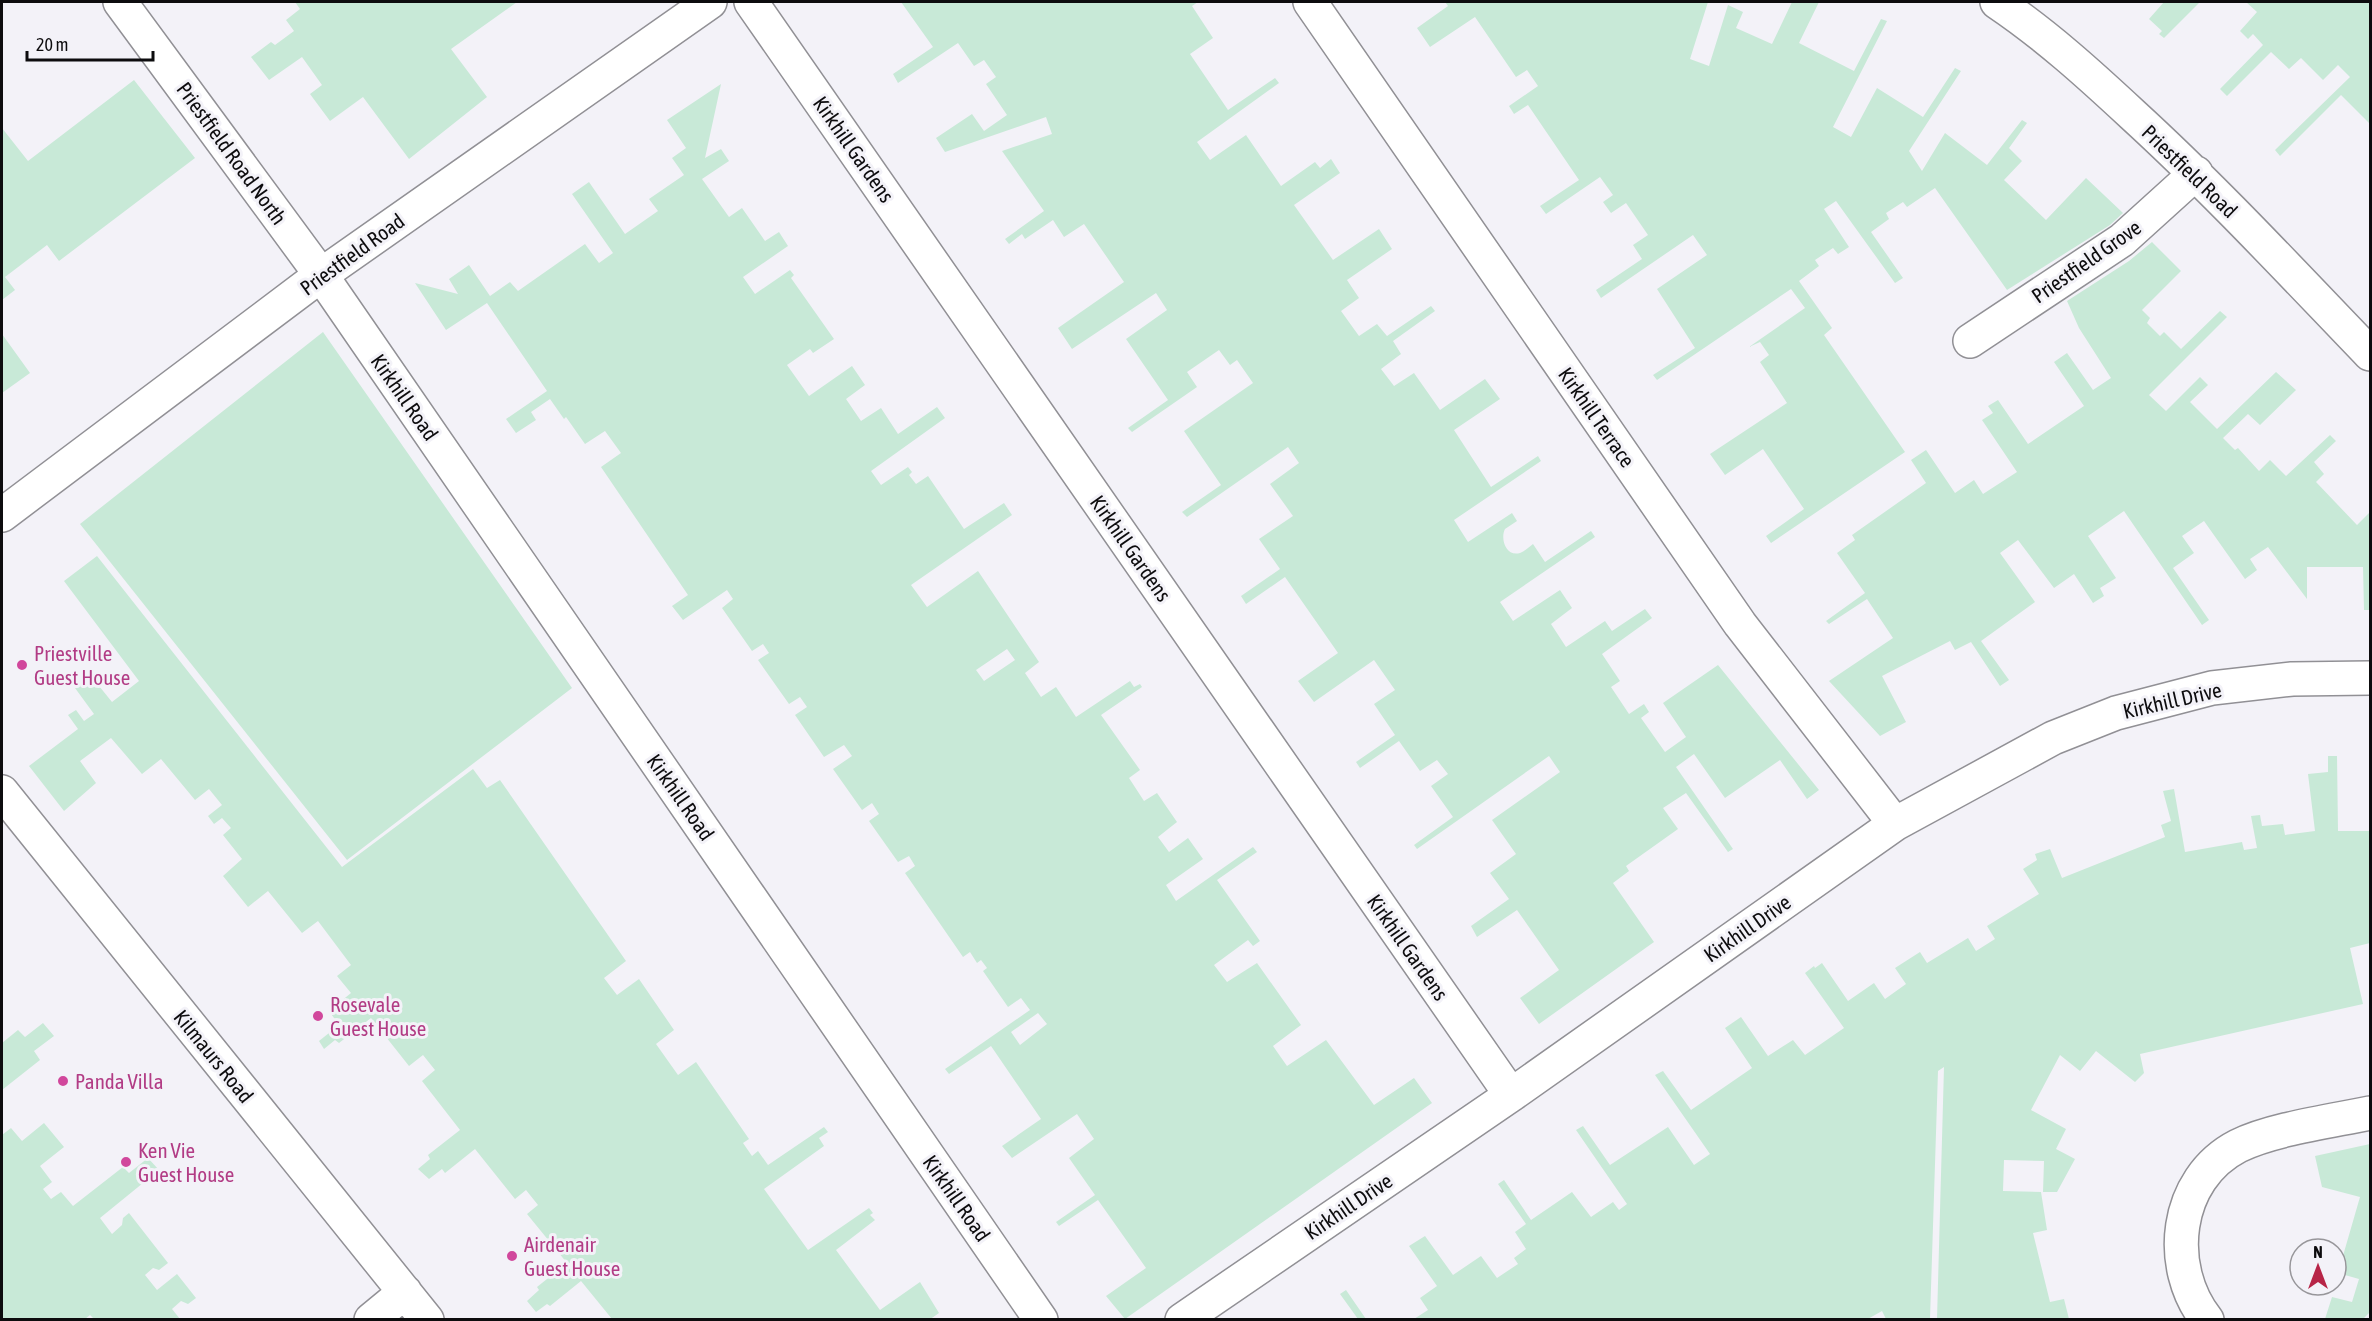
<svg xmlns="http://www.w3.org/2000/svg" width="2372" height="1321" font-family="'Asap Condensed',sans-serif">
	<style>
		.green { fill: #c8e9d7; fill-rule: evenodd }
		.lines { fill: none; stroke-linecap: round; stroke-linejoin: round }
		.minor-casing { stroke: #919095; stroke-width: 36 }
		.minor { stroke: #fff; stroke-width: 33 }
		.hotel-dot { fill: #d1479c; stroke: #f3f2f8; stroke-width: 2 }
		.labels { text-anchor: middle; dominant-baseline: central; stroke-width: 6; stroke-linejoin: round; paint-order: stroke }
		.street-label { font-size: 21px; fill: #0d0c0e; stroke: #f3f2f8 }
		.hotel-label { font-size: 21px; fill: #b23c85; stroke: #f3f2f8; text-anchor: start }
	</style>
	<rect width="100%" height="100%" fill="#f3f2f8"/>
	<path class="green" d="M295 2H517L451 49 487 97 409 159 363 97 330 121 310 94 322 85 302 57 269 80 251 57 271 42 275 45 294 31 286 20 300 9Z
		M901 2H1198L1192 6 1213 38 1190 54 1228 110 1275 78 1279 83 1197 142 1210 160 1246 135 1281 186 1315 162 1320 168 1331 159 1340 173 1294 205 1333 260 1379 229 1392 249 1347 280 1359 298 1341 311 1359 336 1377 324 1387 336 1431 306 1435 311 1393 341 1401 354 1381 369 1394 386 1414 373 1440 410 1485 379 1500 399 1454 430 1491 487 1538 456 1541 461 1454 520 1468 542 1512 513 1517 521 1505 529C1500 539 1506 557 1520 553 1525 551 1529 547 1533 544L1545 562 1591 531 1595 537 1500 602 1513 621 1560 590 1572 608 1551 624 1566 647 1605 621 1612 631 1645 609 1652 618 1602 654 1620 681 1611 687 1629 714 1644 704 1649 712 1641 718 1665 752 1686 737 1663 703 1718 665 1819 790 1807 799 1780 760 1725 798 1694 754 1676 767 1733 849 1728 852 1686 793 1663 808 1678 829 1626 866 1629 871 1613 883 1654 942 1539 1024 1520 998 1559 970 1517 910 1477 937 1471 926 1509 899 1490 873 1516 854 1492 820 1560 772 1549 756 1417 849 1414 845 1453 817 1431 786 1448 774 1437 760 1420 771 1399 741 1360 768 1356 762 1395 735 1374 704 1395 690 1374 660 1314 702 1298 681 1338 653 1285 577 1246 604 1241 596 1280 569 1259 539 1293 516 1270 484 1299 463 1288 447 1187 517 1182 512 1221 485 1184 431 1253 383 1237 360 1230 365 1219 350 1187 372 1197 387 1132 432 1128 428 1168 400 1126 339 1167 310 1156 293 1072 349 1058 328 1124 282 1084 224 1064 237 1053 220 1025 239 1022 234 1009 244 1005 239 1044 211 1002 151 1052 134 1046 117 945 152 936 138 972 114 984 131 1007 115 986 84 996 77 984 60 974 66 958 43 898 83 893 74 933 47Z
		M1445 2H1708L1690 59 1709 66 1728 5 1743 12 1736 28 1772 44 1792 2H1819L1799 43 1854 71 1881 19 1887 21 1833 127 1851 137 1877 88 1923 117 1955 68 1961 71 1909 151 1922 171 1945 133 1987 165 2022 120 2027 123 2009 148 2022 161 2004 180 2046 220 2086 178 2123 213 2110 225 2007 290 1935 188 1907 207 1903 202 1886 213 1889 219 1871 232 1903 278 1895 283 1836 201 1824 209 1849 247 1838 254 1833 248 1815 260 1819 266 1799 281 1832 328 1824 335 1905 452 1771 543 1766 536 1804 509 1763 449 1725 475 1710 454 1787 403 1760 362 1769 355 1760 342 1749 347 1805 308 1791 289 1657 380 1653 375 1695 348 1657 289 1707 255 1693 235 1601 298 1596 290 1642 259 1633 245 1648 235 1626 203 1611 213 1603 202 1613 195 1600 177 1546 214 1540 206 1579 180 1528 105 1514 114 1509 106 1538 86 1527 70 1516 77 1475 17 1430 47 1417 28 1448 6Z
		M2164 2H2200L2164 38 2159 34 2162 31 2149 19Z
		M2246 2H2370V124L2341 95 2280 156 2275 150 2350 77 2338 65 2323 80 2301 58 2289 69 2271 52 2227 96 2220 89 2263 45 2253 34 2248 39 2240 31 2257 12Z
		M134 80 195 158 59 261 47 245 5 277 15 290 2 300V128L28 161Z
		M721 84 705 158 721 149 729 161 702 179 729 217 742 208 765 241 779 232 788 246 743 277 755 294 790 270 794 275 791 278 834 339 813 353 810 349 787 365 809 396 852 366 865 385 846 399 861 421 881 408 898 434 937 407 945 418 871 471 881 485 908 467 912 472 909 475 916 484 928 476 964 529 1004 503 1012 515 911 585 927 607 978 571 1039 662 1025 673 1041 697 1056 687 1076 717 1130 681 1134 687 1140 684 1142 687 1101 715 1140 770 1129 778 1144 801 1157 793 1177 822 1158 837 1169 852 1188 838 1203 859 1166 885 1176 901 1253 847 1257 852 1217 880 1260 941 1253 946 1248 940 1214 965 1227 982 1257 963 1301 1025 1273 1046 1287 1066 1326 1040 1374 1105 1414 1078 1432 1103 1125 1319 1106 1296 1146 1268 1098 1200 1059 1226 1056 1222 1095 1195 1069 1158 1094 1139 1077 1114 1012 1158 1002 1146 1041 1119 991 1046 949 1074 945 1069 1030 1010 1021 998 1008 1007 983 971 987 968 981 960 977 963 970 952 963 957 905 873 915 866 909 856 898 862 869 821 879 814 872 803 862 810 833 769 852 756 844 745 824 757 795 715 807 707 800 697 789 704 758 660 769 653 763 644 752 651 722 608 733 599 727 590 683 620 672 606 688 595 601 467 621 453 605 431 585 444 566 417 564 419 550 399 531 412 536 420 516 433 506 419 547 391 487 303 446 330 415 283 458 294 449 279 469 265 490 296 510 282 518 291 585 244 599 263 613 253 572 194 589 182 625 234 658 211 649 199 684 175 672 158 686 148 667 120ZM1007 649 1015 660 984 681 976 670ZM1038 1013 1047 1024 1020 1045 1011 1032Z
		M2152 242 2181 271 2142 310 2150 318 2147 323 2160 336 2164 332 2181 349 2220 311 2227 317 2149 395 2166 411 2200 377 2208 385 2190 402 2217 429 2276 372 2296 390 2260 425 2248 414 2223 438 2235 450 2238 448 2259 471 2270 460 2286 476 2330 435 2336 441 2314 462 2324 474 2316 482 2357 525 2370 512V610H2364L2363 567H2307V599L2268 547 2250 559 2257 570 2245 579 2204 521 2182 536 2194 553 2173 568 2209 620 2202 625 2124 511 2088 536 2116 578 2100 588 2104 596 2093 603 2074 574 2054 588 2018 540 2000 553 2035 602 1981 641 2009 680 2000 686 1971 642 1955 650 1950 641 1882 676 1906 722 1880 736 1829 681 1893 638 1867 599 1829 624 1826 621 1865 593 1837 553 1855 540 1852 535 1926 483 1911 460 1926 450 1955 493 1974 480 1983 494 2017 472 1982 420 1993 413 1988 406 1998 400 2028 444 2084 406 2054 362 2067 353 2093 390 2111 378 2079 328 2067 301 2129 261Z
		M323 332 572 688 347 860 80 524Z
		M2 334 30 373 2 393Z
		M97 556 342 867 473 769 487 788 500 780 626 961 604 978 617 995 639 979 674 1030 656 1044 678 1075 696 1062 749 1139 743 1143 752 1156 758 1151 768 1165 824 1127 828 1132 819 1138 824 1146 764 1189 808 1250 869 1208 873 1213 870 1215 875 1220 836 1250 880 1310 920 1282 939 1313 929 1320 612 1319 581 1281 550 1306 547 1304 536 1312 527 1301 539 1290 537 1287 567 1263 527 1214 538 1205 526 1190 515 1199 475 1149 445 1173 442 1169 429 1179 418 1169 430 1159 428 1155 460 1130 422 1081 435 1070 423 1055 409 1066 371 1018 339 1043 335 1040 324 1049 319 1041 339 1025 329 1011 351 993 337 976 351 965 318 921 302 933 268 891 248 907 223 876 242 859 223 835 231 828 222 818 214 824 208 816 222 805 209 789 195 800 161 759 142 774 111 738 80 761 96 783 64 811 29 766 78 729 68 715 76 710 84 721 94 714 75 688 91 676 112 702 139 681 64 581Z
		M2328 756H2337L2338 831H2370V943L2350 948 2363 1004 2140 1054 2144 1073 2135 1082 2096 1051 2080 1071 2060 1055 2031 1110 2066 1129 2056 1149 2075 1159 2057 1192H2043L2044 1161 2004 1160 2003 1191 2041 1192 2047 1230 2033 1233 2050 1302 2064 1299 2069 1319H1937L1944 1067 1938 1071 1930 1319H1886L1882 1311 1866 1320 1414 1319 1428 1310 1420 1298 1437 1286 1409 1246 1425 1236 1453 1275 1481 1256 1497 1278 1518 1264 1514 1258 1526 1249 1515 1232 1526 1224 1498 1184 1504 1180 1531 1220 1572 1192 1591 1217 1613 1202 1619 1210 1627 1204 1576 1130 1583 1126 1610 1165 1668 1127 1694 1165 1710 1154 1655 1075 1663 1071 1691 1110 1752 1068 1725 1028 1741 1017 1768 1056 1793 1040 1805 1055 1844 1028 1805 973 1814 966 1815 968 1822 963 1848 1001 1874 983 1885 999 1906 984 1895 968 1920 952 1927 963 1968 938 1976 951 1995 939 1987 926 2039 894 2023 869 2037 860 2035 854 2050 849 2062 878 2165 837 2161 825 2171 821 2163 791 2174 789 2185 852 2242 842 2244 850 2257 848 2251 816 2260 815 2262 826 2283 824 2285 835 2315 831 2308 774 2328 772Z
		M43 1023 54 1036 34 1051 40 1060 2 1090V1043L18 1030 25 1037Z
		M44 1123 64 1147 40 1166 52 1182 43 1189 51 1199 61 1192 73 1206 123 1167 129 1173 148 1158 159 1170 100 1218 112 1234 122 1225 123 1218 129 1213 168 1263 159 1270 153 1268 145 1275 157 1290 177 1274 196 1298 188 1304 181 1301 172 1309 180 1319H94L90 1315 85 1319H2V1135L11 1128 22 1141Z
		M2370 1144V1312L2363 1319H2325L2332 1297 2352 1302 2359 1279 2338 1273 2360 1197 2322 1187 2315 1156Z
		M1346 1290 1366 1319H1358L1340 1294Z"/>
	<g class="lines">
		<g class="minor-casing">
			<path id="minor" d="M120 2 321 275 1041 1320
				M751 2 1511 1095
				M1310 2 1740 624 1895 824
				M1997 2C2046 35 2090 75 2133 115 2216 191 2292 273 2370 354
				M1970 341 2122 240 2196 173
				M2 515 321 275 710 2
				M2 792 427 1320
				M371 1320 405 1292
				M1182 1320 1511 1095 1895 824 2053 738 2116 713 2212 688 2292 679 2370 678
				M2207 1320C2165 1267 2174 1179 2238 1146 2272 1129 2332 1121 2370 1113"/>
		</g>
		<use href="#minor" class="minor"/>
	</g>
	<g class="hotel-dot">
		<circle cx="22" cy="665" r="6"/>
		<circle cx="318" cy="1016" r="6"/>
		<circle cx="63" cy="1081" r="6"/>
		<circle cx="126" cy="1162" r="6"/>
		<circle cx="512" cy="1256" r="6"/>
	</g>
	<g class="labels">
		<g class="street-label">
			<text transform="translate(854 149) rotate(55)">Kirkhill Gardens</text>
			<text transform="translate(232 153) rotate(54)">Priestfield Road North</text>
			<text transform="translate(2190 171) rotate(44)">Priestfield Road</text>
			<text transform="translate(352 254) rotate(-36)">Priestfield Road</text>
			<text transform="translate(2086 261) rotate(-35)">Priestfield Grove</text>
			<text transform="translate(405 397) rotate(55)">Kirkhill Road</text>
			<text transform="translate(1597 417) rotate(55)">Kirkhill Terrace</text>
			<text transform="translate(1131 548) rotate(55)">Kirkhill Gardens</text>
			<text transform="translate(2172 700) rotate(-13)">Kirkhill Drive</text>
			<text transform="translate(681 797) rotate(55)">Kirkhill Road</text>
			<text transform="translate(1747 928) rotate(-35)">Kirkhill Drive</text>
			<text transform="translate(1408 947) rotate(55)">Kirkhill Gardens</text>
			<text transform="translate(214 1056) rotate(51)">Kilmaurs Road</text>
			<text transform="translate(957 1198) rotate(55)">Kirkhill Road</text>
			<text transform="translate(1348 1206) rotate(-34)">Kirkhill Drive</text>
		</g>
		<g class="hotel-label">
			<text x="34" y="653">Priestville<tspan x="34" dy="24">Guest House</tspan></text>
			<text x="330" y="1004">Rosevale<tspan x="330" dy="24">Guest House</tspan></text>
			<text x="75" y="1081">Panda Villa</text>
			<text x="138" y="1150">Ken Vie<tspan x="138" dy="24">Guest House</tspan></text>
			<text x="524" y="1244">Airdenair<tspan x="524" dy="24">Guest House</tspan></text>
		</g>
	</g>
	<rect width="2372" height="1321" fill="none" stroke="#0d0c0e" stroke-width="6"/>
	<g transform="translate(2318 1267)"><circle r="28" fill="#f3f2f8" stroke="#97969a" stroke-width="1.5"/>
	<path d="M0-4.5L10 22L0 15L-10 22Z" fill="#b72547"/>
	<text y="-9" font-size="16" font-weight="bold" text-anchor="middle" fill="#0d0c0e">N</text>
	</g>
	<path d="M27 51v9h126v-9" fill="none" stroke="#0d0c0e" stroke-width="3"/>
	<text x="36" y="51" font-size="18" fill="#0d0c0e" stroke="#f3f2f8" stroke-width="4.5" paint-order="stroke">20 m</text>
</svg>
